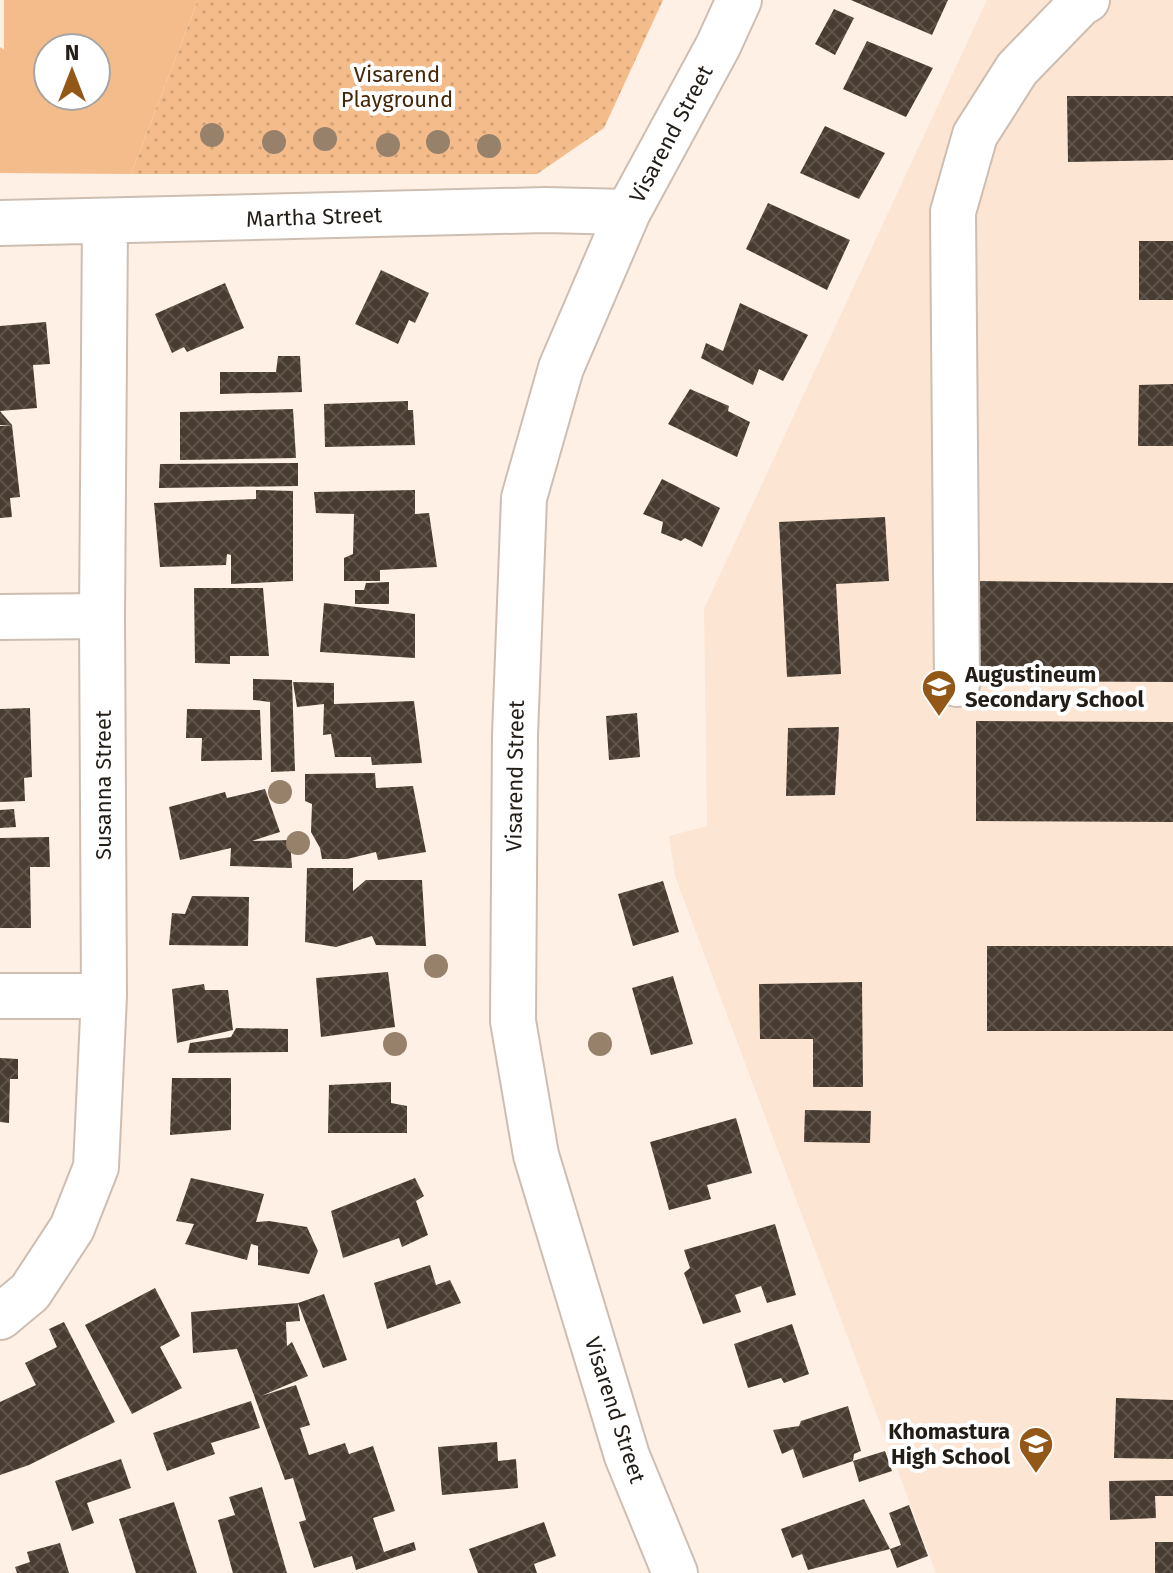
<svg xmlns="http://www.w3.org/2000/svg" width="1173" height="1573" font-family="'Fira Sans',sans-serif">
	<style>
		.built { fill: #fce5d2 }
		.green { fill: #f4bc8a; fill-rule: evenodd }
		.park { fill: url(#park-dots) }
		.building { fill: url(#building-cross-hatch) }
		.lines { fill: none; stroke-linecap: round; stroke-linejoin: round }
		.minor-casing { stroke: #cebeb1; stroke-width: 48 }
		.minor { stroke: #fff; stroke-width: 44 }
		.tree { fill: #98816b }
		.labels { text-anchor: middle; dominant-baseline: central; stroke-width: 8; stroke-linejoin: round; paint-order: stroke }
		.park-label { font-size: 22px; fill: #442708; stroke: #fff }
		.street-label { font-size: 22px; fill: #231d18; stroke: #fff }
		.poi-label { font-size: 22px; font-weight: bold; fill: #231d18; stroke: #fff; text-anchor: start }
	</style>
	<defs>
		<pattern id="park-dots" width="8" height="8" patternUnits="userSpaceOnUse" patternTransform="scale(2)"><rect width="8" height="8" fill="#f4bc8a"/><path d="M2 2h.1M6 6h.1" fill="none" stroke="#d1a176" stroke-width="1.8" stroke-linecap="round"/></pattern>
		<pattern id="building-cross-hatch" width="8" height="8" patternUnits="userSpaceOnUse" patternTransform="scale(2)"><rect width="8" height="8" fill="#483b30"/><path d="M0 0l8 8M0 8l8-8" fill="none" stroke="#5f554c"/></pattern>
	</defs>
	<rect width="100%" height="100%" fill="#fef0e5"/>
	<path class="built" d="M987 0H1173V1573H936L675 876 669 836 707 826 704 609Z"/>
	<path class="green" d="M4 0H198L131 174 0 173V47L4 50ZM48 48H96V96H48Z"/>
	<path class="park" d="M198 0H663L604 128 537 174H131Z"/>
	<path class="building" d="M851 0H948L932 35Z
		M834 9 854 18 835 55 815 44Z
		M867 41 933 68 906 117 843 89Z
		M1067 96H1173V160L1068 162Z
		M825 126 885 153 859 199 800 173Z
		M768 203 850 240 827 290 746 249Z
		M1139 241H1173V300H1139Z
		M381 270 429 293 415 323 409 320 398 344 355 324Z
		M225 283 244 328 187 352 184 347 172 353 155 314Z
		M740 303 808 335 783 381 759 369 753 385 701 358 706 343 723 351Z
		M46 322 50 364 33 365 37 408 0 411 12 425H0V326Z
		M278 356H300L302 392 220 394V372H276Z
		M1173 384V446H1138L1139 385Z
		M690 389 729 406 728 411 750 422 737 457 668 424Z
		M408 401V410H413L415 445 325 447 324 404Z
		M293 409 296 458 180 460V412Z
		M12 425 20 497 10 498 12 517 0 518V426Z
		M298 463V486L159 488 160 464Z
		M662 479 720 508 702 547 685 538 681 541 661 533 663 522 643 514Z
		M256 490 293 491V581L231 584V555L227 554 226 565 160 567 154 503 256 499Z
		M415 490V514L429 513 437 567 380 570V581H344V558L353 554 354 514 316 513 314 492Z
		M885 517 889 581 836 584 841 674 787 677 779 522Z
		M977 581 1173 583V682L977 681Z
		M389 582V604H355V590H364L366 583Z
		M194 588H263L269 656H230V664L195 663Z
		M324 603 415 614V658L320 652Z
		M253 679 292 680 295 771 271 772 270 702 253 700Z
		M293 682 334 683V704L414 701 422 763 372 765 371 757H335L331 734 323 735 324 704 297 707Z
		M30 708 32 777 24 778 25 801 0 802V709Z
		M187 709 260 710 262 760 201 761 202 738H186Z
		M637 713 640 757 609 760 606 716Z
		M976 721 1173 722V822L976 821Z
		M839 727 835 795 786 796 788 728Z
		M375 773 376 788 413 786 426 852 378 860 376 852 347 859H322L320 848 311 832 312 804 305 801V774Z
		M265 789 280 832 252 841 290 840 292 868 230 866 231 848 180 860 169 807 225 792 227 798Z
		M14 809 16 827 0 828V810Z
		M49 837 50 867H30L31 928H0V838Z
		M307 868H353V891L366 880H422L426 946 376 945 372 936 336 947 305 942Z
		M663 881 679 932 633 946 618 894Z
		M192 896 249 897 248 946 169 945 172 913 185 914Z
		M987 946H1173V1031H987Z
		M388 972 395 1027 321 1037 316 978Z
		M673 976 693 1044 651 1055 632 988Z
		M862 982 863 1087H813V1039H760L759 984Z
		M204 984 205 990H228L233 1030 177 1043 172 989Z
		M236 1028 288 1029V1052L188 1053 190 1043 231 1037Z
		M0 1058 18 1059V1079H10L9 1123 0 1122Z
		M172 1078H231V1130L170 1135Z
		M391 1082V1103L407 1106V1133H328L329 1085Z
		M805 1110 871 1111 870 1143 804 1142Z
		M736 1118 752 1173 707 1185 711 1199 669 1210 650 1142Z
		M191 1178 264 1194 256 1222 269 1221 307 1227 318 1251 309 1274 258 1265V1246L251 1244 247 1260 185 1244 194 1224 176 1221Z
		M415 1178 424 1196 416 1201 428 1235 402 1247 399 1238 343 1258 331 1211Z
		M775 1224 796 1295 767 1303 761 1286 735 1295 741 1312 703 1324 684 1273 690 1268 684 1250Z
		M430 1265 436 1285 450 1280 461 1303 387 1329 374 1283Z
		M155 1288 180 1336 160 1347 182 1388 132 1414 85 1325Z
		M324 1294 347 1360 323 1368 298 1303Z
		M298 1303 300 1321 286 1322 287 1346 292 1342 308 1376 261 1396 296 1385 310 1425 300 1428 309 1455 345 1443 349 1454 373 1446 395 1511 373 1518 384 1552 414 1542 416 1550 356 1570 352 1556 314 1568 299 1522 306 1520 293 1478 285 1480 237 1349 193 1353 191 1312Z
		M64 1322 115 1422 29 1465 0 1475V1402L36 1385 25 1363 57 1347 49 1329Z
		M792 1324 809 1374 784 1383 781 1378 748 1388 734 1344Z
		M1116 1398 1173 1400V1459L1114 1458Z
		M251 1401 260 1428 211 1443 215 1454 167 1471 153 1433Z
		M848 1406 861 1451 854 1454 853 1461 803 1478 793 1449 782 1454 773 1430 799 1426 801 1421Z
		M497 1442 498 1461 516 1459 518 1488 442 1495 438 1447Z
		M885 1451 892 1471 859 1482 853 1461Z
		M121 1459 131 1488 87 1503 94 1523 72 1531 55 1481Z
		M1173 1480V1496H1155L1156 1518 1110 1520 1109 1481Z
		M262 1487 287 1573H233L218 1520 235 1515 229 1497Z
		M864 1499 890 1549 808 1570 802 1554 792 1558 781 1529Z
		M174 1502 197 1573H136L119 1519Z
		M909 1505 928 1556 897 1568 890 1549 901 1545 889 1513Z
		M544 1522 556 1556 534 1564 537 1573H478L469 1549Z
		M1155 1542H1173V1573H1155Z
		M60 1543 69 1573H17L15 1567 30 1562 27 1552Z"/>
	<g class="lines">
		<g class="minor-casing">
			<path id="minor" d="M0 223 545 210 628 212
				M0 617 102 616
				M957 684 953 212 975 135 1017 69 1081 3 1087 0
				M0 996H104
				M0 1317 30 1292 72 1228 96 1167 104 996 102 616 105 222
				M675 1573 627 1456 536 1155 513 1021 515 735 524 498 561 368 628 212 718 46 739 0"/>
		</g>
		<use href="#minor" class="minor"/>
	</g>
	<g class="tree">
		<circle cx="212" cy="135" r="12"/>
		<circle cx="325" cy="139" r="12"/>
		<circle cx="274" cy="142" r="12"/>
		<circle cx="438" cy="142" r="12"/>
		<circle cx="388" cy="145" r="12"/>
		<circle cx="489" cy="146" r="12"/>
		<circle cx="280" cy="792" r="12"/>
		<circle cx="298" cy="843" r="12"/>
		<circle cx="436" cy="966" r="12"/>
		<circle cx="395" cy="1044" r="12"/>
		<circle cx="600" cy="1044" r="12"/>
	</g>
	<defs>
		<g id="school-pin" transform="scale(1.8)"><path d="M0 17L-7.5 6A9.5 9.5 0 1 1 7.5 6Z" fill="#935817" stroke="#fff"/><path d="M0-5L7-2L0 1L-7-2ZM-4 1L0 2.5L4 1V4Q0 6-4 4Z" fill="#fff"/></g>
	</defs>
	<g fill-rule="evenodd">
		<use href="#school-pin" x="939" y="687"/>
		<use href="#school-pin" x="1036" y="1444"/>
	</g>
	<g class="labels">
		<g class="park-label">
			<text x="397" y="74">Visarend<tspan x="397" dy="25">Playground</tspan></text>
		</g>
		<g class="street-label">
			<text transform="translate(671 134) rotate(-62)">Visarend Street</text>
			<text transform="translate(314 217) rotate(-2)">Martha Street</text>
			<text transform="translate(515 776) rotate(-89)">Visarend Street</text>
			<text transform="translate(103 785) rotate(-90)">Susanna Street</text>
			<text transform="translate(615 1410) rotate(72)">Visarend Street</text>
		</g>
		<g class="poi-label">
			<text x="965" y="674">Augustineum<tspan x="965" dy="25">Secondary School</tspan></text>
			<text x="1010" y="1431" text-anchor="end">Khomastura<tspan x="1010" dy="25">High School</tspan></text>
		</g>
	</g>
	<g transform="translate(72 72)"><circle r="38" fill="#ffffff" stroke="#a7a5a3" stroke-width="2"/>
	<path d="M0-6L14 30L0 20L-14 30Z" fill="#935817"/>
	<text y="-12" font-size="22" font-weight="bold" text-anchor="middle" fill="#231d18">N</text>
	</g>
</svg>
